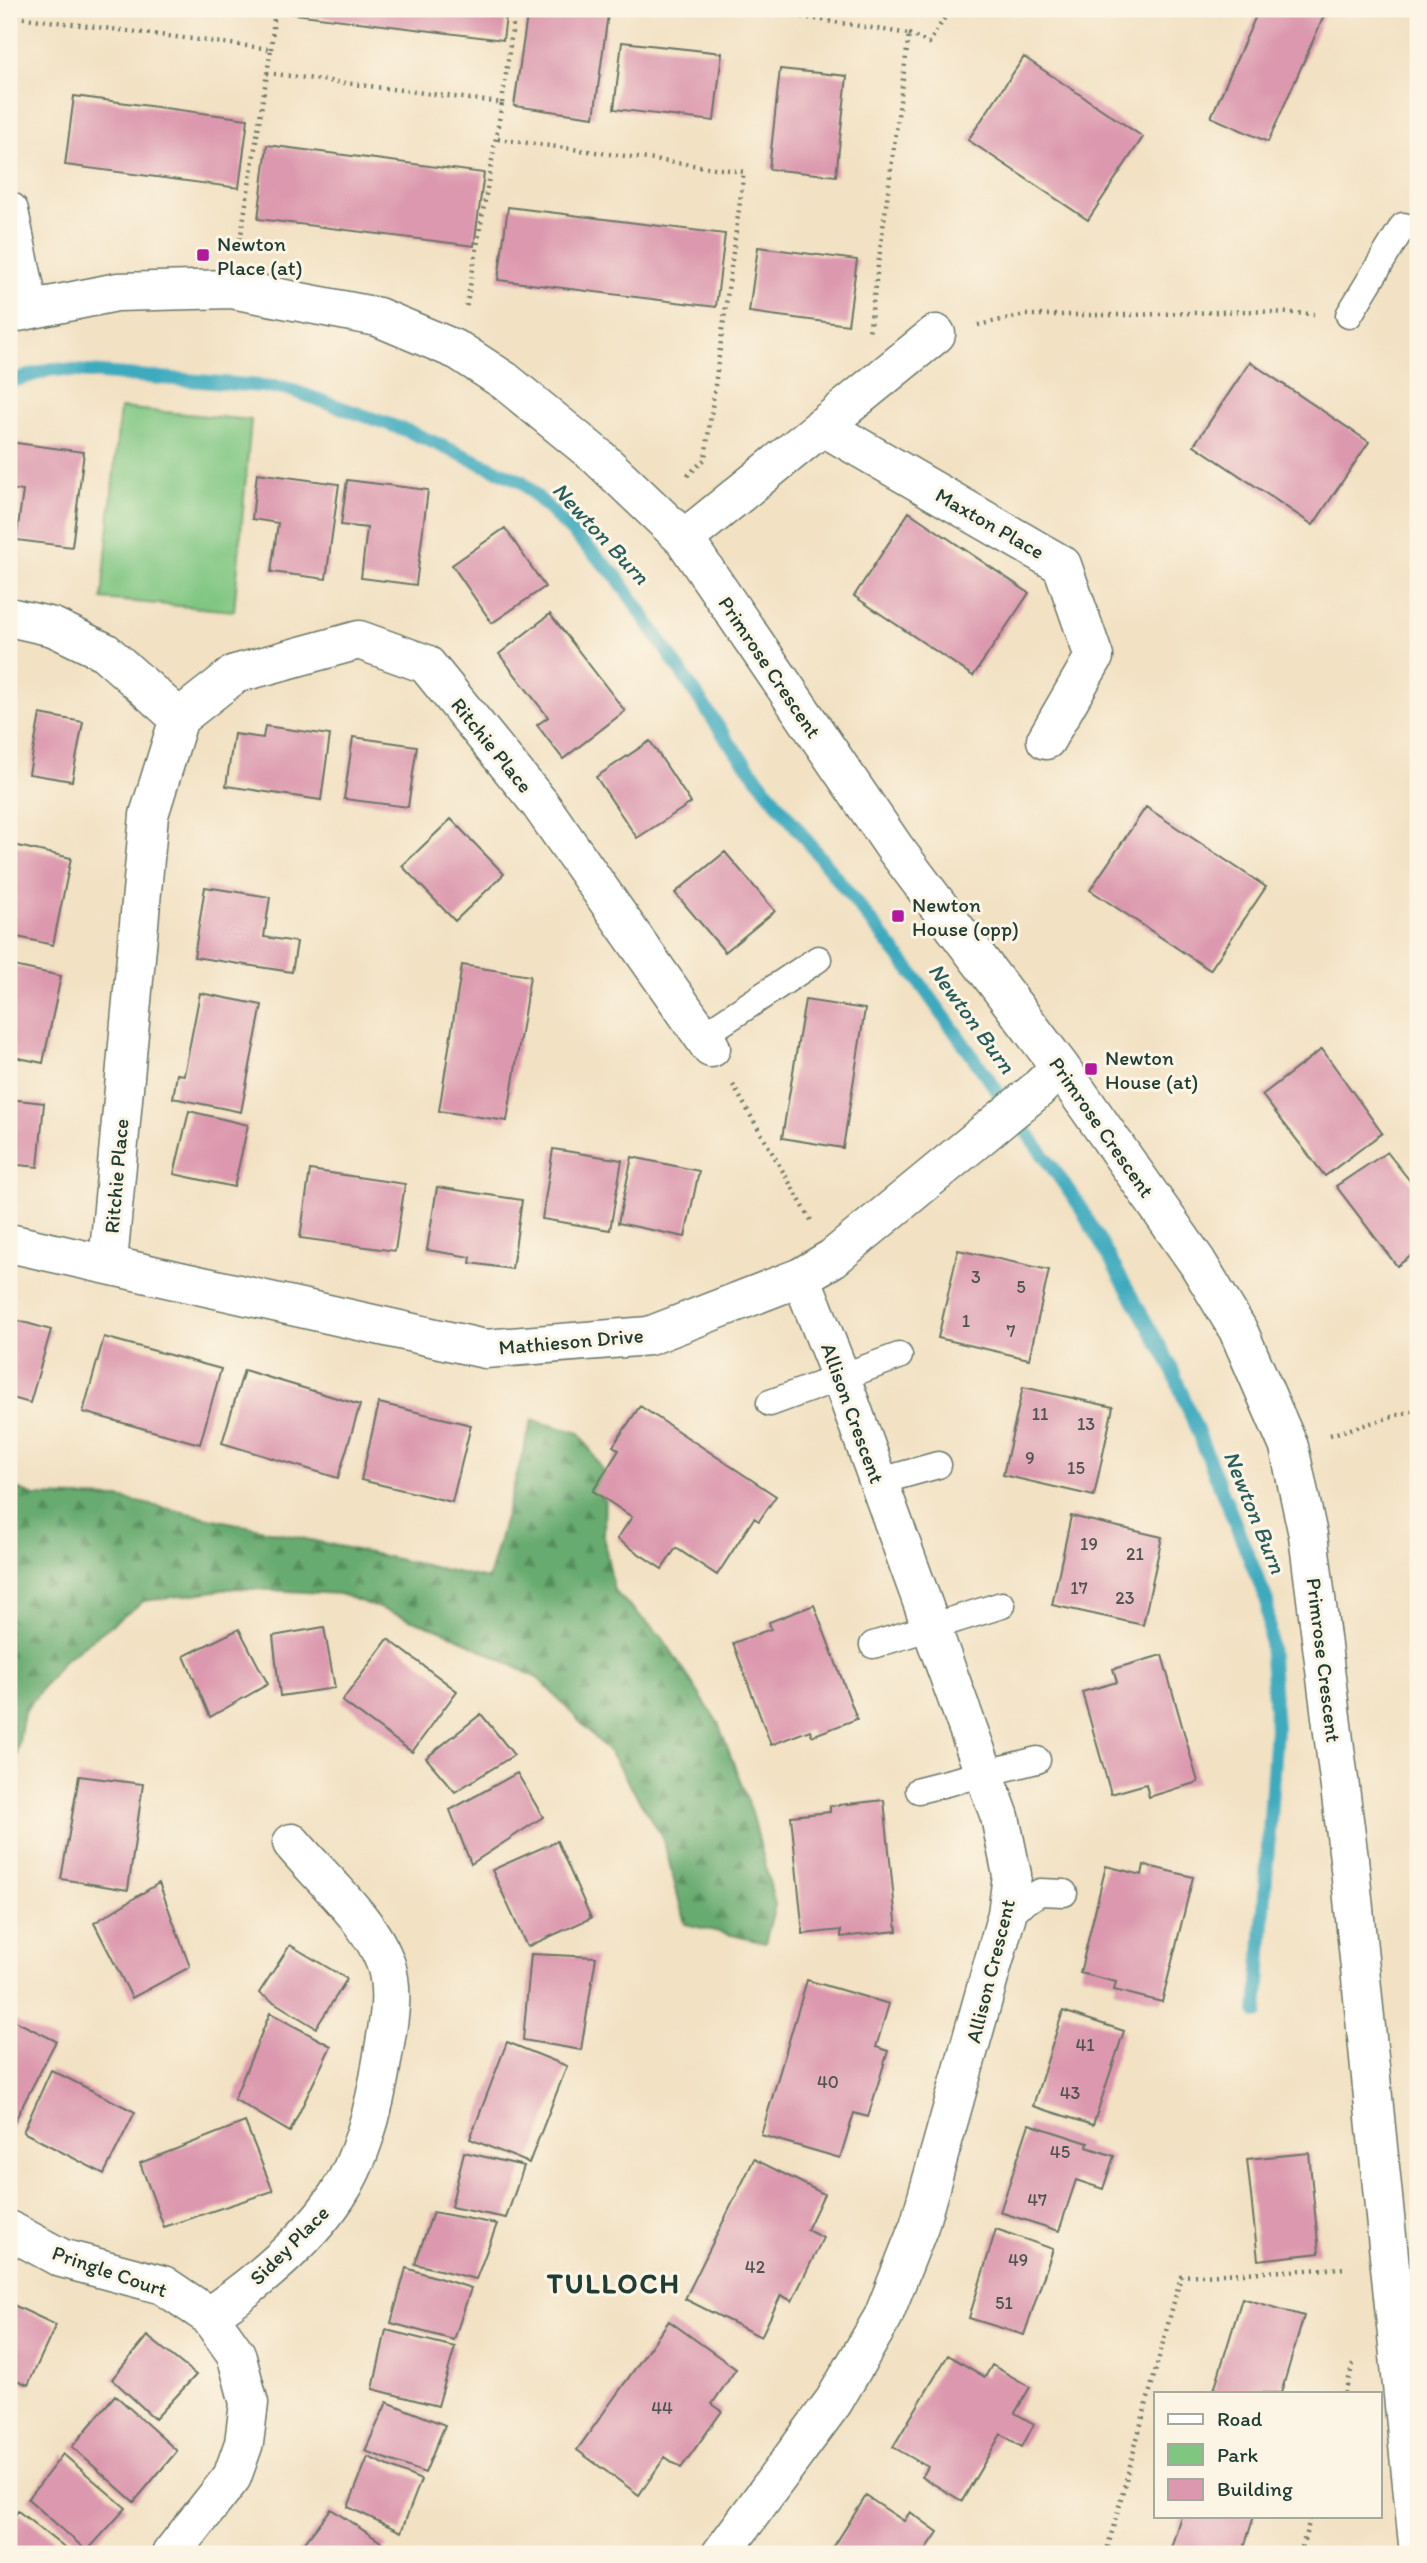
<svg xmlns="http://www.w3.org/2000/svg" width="1427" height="2563" font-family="Itim,sans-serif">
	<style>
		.forest { fill: url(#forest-firs); stroke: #437452; stroke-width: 2 }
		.park { fill: #7fc681; stroke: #4f825a; stroke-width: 2 }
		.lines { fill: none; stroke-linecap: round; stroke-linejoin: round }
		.stream { stroke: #3eaabe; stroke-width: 14 }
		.building { fill: #dc98ae }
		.service-casing { stroke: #697666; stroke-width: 29 }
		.minor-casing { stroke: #697666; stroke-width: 41 }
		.path { stroke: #697666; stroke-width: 4.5; stroke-dasharray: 2 5; stroke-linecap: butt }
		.service { stroke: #fff; stroke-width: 26 }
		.minor { stroke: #fff; stroke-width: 38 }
		.poi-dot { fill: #b5179e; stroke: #fcf5e5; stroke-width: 2.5 }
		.labels { text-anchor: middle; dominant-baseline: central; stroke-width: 6; stroke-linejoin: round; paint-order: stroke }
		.number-label { font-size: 18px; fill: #4e5452 }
		.poi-label { font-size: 21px; fill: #1f3d34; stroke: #fcf5e5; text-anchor: start }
		.street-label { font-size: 21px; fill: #1f3d34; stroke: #fcf5e5 }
		.water-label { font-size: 23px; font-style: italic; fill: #285e5d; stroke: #fcf5e5 }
		.district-label { font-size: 28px; font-weight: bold; letter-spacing: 2px; fill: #1f3d34; stroke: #fcf5e5 }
	</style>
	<defs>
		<pattern id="forest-firs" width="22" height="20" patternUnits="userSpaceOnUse" patternTransform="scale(1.75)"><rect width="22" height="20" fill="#67ab6f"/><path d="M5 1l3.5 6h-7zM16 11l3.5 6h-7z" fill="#548c5c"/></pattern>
	</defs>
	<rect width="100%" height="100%" fill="#fcf5e5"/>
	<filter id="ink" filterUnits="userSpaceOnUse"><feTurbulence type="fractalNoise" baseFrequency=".0143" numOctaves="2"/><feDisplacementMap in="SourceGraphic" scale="14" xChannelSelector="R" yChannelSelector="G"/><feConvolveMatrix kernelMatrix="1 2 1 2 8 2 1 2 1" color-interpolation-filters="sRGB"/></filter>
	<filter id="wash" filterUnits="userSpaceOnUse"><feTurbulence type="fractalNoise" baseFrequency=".00686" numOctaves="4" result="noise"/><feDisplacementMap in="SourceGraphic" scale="28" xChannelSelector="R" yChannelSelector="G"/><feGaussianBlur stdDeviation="1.57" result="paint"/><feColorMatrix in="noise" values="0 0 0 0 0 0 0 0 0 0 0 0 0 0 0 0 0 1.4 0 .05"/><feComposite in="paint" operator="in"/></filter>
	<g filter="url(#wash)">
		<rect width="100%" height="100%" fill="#f2e1c3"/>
		<path class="forest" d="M532 1420 580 1433 605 1474 604 1540 614 1591 662 1637 718 1723 752 1812 775 1905 765 1943 685 1924 663 1838 610 1753 539 1679 446 1632 340 1594 236 1588 144 1601 64 1660 24 1712 14 1772H9V1486L35 1496 119 1498 488 1579Z"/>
		<path class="park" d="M120 408 251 420 234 611 102 599Z"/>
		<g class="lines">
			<path class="stream" d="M9 382 52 369 285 388 408 431 521 481 617 577 727 740 920 983 1079 1205 1169 1362 1267 1601 1276 1728 1257 2013"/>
		</g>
		<g id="blocks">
			<path class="building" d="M287 9H507L503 40 286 13Z
				M528 9H568L608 14 594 117 514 106Z
				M1259 9H1327L1268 142 1211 117Z
				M622 42 722 53 714 121 614 109Z
				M1024 57 1143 137 1088 220 968 140Z
				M780 69 847 76 836 176 769 169Z
				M74 96 248 119 239 188 65 165Z
				M267 145 484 173 474 246 258 219Z
				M508 207 725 234 716 307 498 280Z
				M758 247 857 260 848 325 749 312Z
				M1250 362 1369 442 1313 525 1194 445Z
				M9 442 84 452 72 547 16 540 23 491 9 489Z
				M257 473 339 484 326 579 271 572 278 523 252 519Z
				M347 480 428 490 416 585 361 578 367 528 341 525Z
				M909 512 1029 593 973 676 854 596Z
				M505 528 545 587 492 623 452 565Z
				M550 614 625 711 563 759 537 725 548 717 499 654Z
				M40 714 83 722 72 781 29 774Z
				M265 726 330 735 321 800 226 786 234 734 263 738Z
				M353 737 417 746 408 807 344 799Z
				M650 741 691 803 637 838 596 777Z
				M1146 807 1266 887 1210 970 1090 890Z
				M451 819 504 874 455 921 402 866Z
				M9 844 71 858 53 945 9 935Z
				M725 852 775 911 725 952 675 893Z
				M205 887 270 897 264 937 297 942 292 972 194 957Z
				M9 965 61 976 43 1063 9 1056Z
				M462 965 530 976 507 1121 439 1111Z
				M200 993 262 1005 241 1112 173 1098 177 1074 184 1075Z
				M805 1000 865 1009 843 1148 782 1138Z
				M1322 1049 1382 1133 1325 1176 1262 1095Z
				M9 1099 44 1103 38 1167 9 1164Z
				M189 1111 248 1125 234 1187 174 1174Z
				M553 1149 622 1160 610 1230 542 1219Z
				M1387 1152 1418 1191V1251L1397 1266 1336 1186Z
				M632 1157 699 1171 685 1237 618 1223Z
				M310 1170 405 1184 395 1251 300 1238Z
				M437 1187 522 1200 512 1269 470 1263 471 1257 427 1250Z
				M958 1250 1049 1270 1029 1359 938 1338Z
				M9 1318 51 1330 30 1403 9 1397Z
				M104 1337 221 1369 200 1444 83 1412Z
				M244 1370 360 1405 338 1478 222 1443Z
				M1023 1387 1113 1407 1094 1496 1003 1475Z
				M379 1403 471 1425 452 1502 361 1480Z
				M640 1406 776 1496 759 1521 754 1518 717 1575 676 1548 662 1569 617 1539 632 1517 593 1491 619 1450 613 1446Z
				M1071 1516 1162 1537 1143 1625 1052 1605Z
				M814 1605 857 1719 812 1736 810 1730 771 1745 733 1643 771 1629 769 1622Z
				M324 1627 335 1688 280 1696 273 1636Z
				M239 1629 268 1684 210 1717 184 1656Z
				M388 1639 457 1691 412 1752 342 1701Z
				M1162 1655 1198 1782 1149 1797 1146 1784 1111 1794 1082 1692 1117 1682 1113 1669Z
				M481 1714 514 1755 455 1792 426 1758Z
				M517 1773 543 1817 471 1864 450 1810Z
				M79 1776 143 1784 128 1890 61 1879Z
				M884 1800 897 1931 841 1937V1930L803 1934 791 1816 830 1812V1806Z
				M557 1841 591 1918 527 1947 492 1870Z
				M1144 1865 1193 1877 1162 2002 1114 1990 1116 1982 1080 1973 1106 1866 1142 1875Z
				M159 1883 190 1967 132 1998 94 1923Z
				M290 1945 347 1979 316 2028 259 1993Z
				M531 1954 596 1957 581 2050 523 2040Z
				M807 1980 889 2004 876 2047 888 2051 868 2117 854 2113 840 2158 761 2135Z
				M1063 2011 1124 2031 1093 2125 1033 2106Z
				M270 2013 331 2046 290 2132 234 2099Z
				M9 2018 56 2041 9 2132Z
				M507 2042 567 2066 529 2163 470 2139Z
				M51 2070 135 2112 104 2174 23 2132Z
				M245 2122 273 2191 164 2227 140 2163Z
				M1029 2124 1088 2143 1087 2147 1114 2156 1103 2189 1076 2180 1059 2231 1000 2212Z
				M464 2152 524 2166 506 2218 451 2207Z
				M1309 2153 1319 2253 1258 2260 1247 2159Z
				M754 2159 824 2194 807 2230 823 2238 792 2301 781 2295 761 2337 685 2299Z
				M433 2212 497 2224 476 2279 415 2264Z
				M996 2229 1053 2249 1024 2335 969 2318Z
				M406 2268 471 2288 454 2340 391 2323Z
				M1242 2298 1304 2316 1281 2393H1213Z
				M9 2303 56 2325 28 2385 9 2377Z
				M669 2321 736 2369 712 2404 722 2411 681 2468 665 2457 639 2495 577 2450Z
				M386 2330 455 2347 438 2406 373 2389Z
				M147 2336 196 2375 155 2419 112 2379Z
				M948 2355 985 2377 992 2365 1030 2387 1015 2413 1034 2424 1022 2447 1001 2434 962 2501 922 2477 928 2467 893 2447Z
				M115 2395 177 2451 134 2502 72 2447Z
				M387 2402 445 2425 425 2473 365 2451Z
				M63 2454 126 2508 87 2551 28 2499Z
				M368 2457 421 2480 401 2532 348 2507Z
				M866 2496 904 2521 910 2512 938 2532 923 2554H829Z
				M331 2509 387 2546 380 2554H296Z
				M18 2511 72 2554H9V2523Z
				M1181 2516H1254L1242 2554H1169Z"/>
		</g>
	</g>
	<g filter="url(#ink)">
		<use href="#blocks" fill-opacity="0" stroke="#697666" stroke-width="2"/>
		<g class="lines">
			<g class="service-casing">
				<path id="service" d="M1349 315 1403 226 1418 229
					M702 1036 818 959
					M770 1403 899 1356
					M877 1482 938 1465
					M873 1645 1002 1605
					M919 1790 1037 1760
					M1007 1914 1040 1892 1064 1893"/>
			</g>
			<g class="minor-casing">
				<path id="minor" d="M9 211 29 308
					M9 314 117 292 232 289 378 317 459 351 505 381 598 457 684 539 894 847 1060 1067 1197 1262 1238 1330 1289 1447 1308 1535 1349 1859 1418 2544
					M822 426 1062 565 1094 657 1046 740
					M684 539 936 334
					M9 617 53 627 105 652 179 718
					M9 1243 485 1349 649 1336 801 1277 833 1258 1037 1090 1060 1067
					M108 1263 149 815 179 718 235 674 359 640 426 664 540 804 711 1048
					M9 2230 61 2258 163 2285 209 2316
					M171 2554 232 2477 244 2443 249 2403 236 2354 209 2316C255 2284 306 2242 337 2196 363 2157 376 2101 383 2055 388 2025 395 1994 386 1965 372 1922 321 1878 292 1843
					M721 2554 834 2401 883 2317 919 2226 1007 1914 1012 1875 1000 1817 840 1375 801 1277"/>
			</g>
			<path class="path" d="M753 9 909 34 869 333
				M9 10V9
				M9 16 271 49 239 247
				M909 34 929 43 950 9
				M271 49 275 9
				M267 73 502 103 466 309
				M502 103 515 9
				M498 139 744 172 705 459 686 477
				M978 325 1025 315H1134L1247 311 1314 314
				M733 1085 811 1220
				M1330 1435 1418 1409
				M1345 2393 1353 2364
				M1106 2554 1181 2276 1346 2268
				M1300 2554 1311 2516"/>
			<use href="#service" class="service"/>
			<use href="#minor" class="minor"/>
		</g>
	</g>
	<g class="poi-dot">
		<rect x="196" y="248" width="14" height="14" rx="3.5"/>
		<rect x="891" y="909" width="14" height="14" rx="3.5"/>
		<rect x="1084" y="1062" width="14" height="14" rx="3.5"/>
	</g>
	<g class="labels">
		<g class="number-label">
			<text x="976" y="1277">3</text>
			<text x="1021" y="1287">5</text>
			<text x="966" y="1321">1</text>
			<text x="1011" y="1331">7</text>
			<text x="1040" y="1414">11</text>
			<text x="1086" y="1424">13</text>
			<text x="1030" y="1458">9</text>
			<text x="1076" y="1468">15</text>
			<text x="1089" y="1544">19</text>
			<text x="1135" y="1554">21</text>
			<text x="1079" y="1588">17</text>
			<text x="1125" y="1598">23</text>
			<text x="1085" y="2045">41</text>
			<text x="828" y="2082">40</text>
			<text x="1070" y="2093">43</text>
			<text x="1060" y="2152">45</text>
			<text x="1037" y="2200">47</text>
			<text x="1018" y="2260">49</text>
			<text x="755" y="2267">42</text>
			<text x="1004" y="2303">51</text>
			<text x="662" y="2408">44</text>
		</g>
		<g class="poi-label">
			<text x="217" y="243">Newton<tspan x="217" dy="24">Place (at)</tspan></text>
			<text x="912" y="904">Newton<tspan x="912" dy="24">House (opp)</tspan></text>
			<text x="1105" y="1057">Newton<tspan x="1105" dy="24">House (at)</tspan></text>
		</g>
		<g class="street-label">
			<text transform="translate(990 523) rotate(30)">Maxton Place</text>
			<text transform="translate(770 667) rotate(56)">Primrose Crescent</text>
			<text transform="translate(492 745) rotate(51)">Ritchie Place</text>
			<text transform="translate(1102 1127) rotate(55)">Primrose Crescent</text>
			<text transform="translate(116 1176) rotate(-85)">Ritchie Place</text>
			<text transform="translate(571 1341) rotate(-5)">Mathieson Drive</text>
			<text transform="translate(853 1413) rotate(70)">Allison Crescent</text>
			<text transform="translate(1324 1660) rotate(83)">Primrose Crescent</text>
			<text transform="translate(990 1971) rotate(-76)">Allison Crescent</text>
			<text transform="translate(289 2245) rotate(-45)">Sidey Place</text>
			<text transform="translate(110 2271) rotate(19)">Pringle Court</text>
		</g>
		<g class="water-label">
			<text transform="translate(601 533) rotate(47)">Newton Burn</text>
			<text transform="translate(972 1018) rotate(54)">Newton Burn</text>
			<text transform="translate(1255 1512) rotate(68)">Newton Burn</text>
		</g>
		<g class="district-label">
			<text x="614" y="2283">TULLOCH</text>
		</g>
	</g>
	<rect width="1427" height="2563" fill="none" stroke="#fcf5e5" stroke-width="35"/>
	<rect x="1154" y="2392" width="228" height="126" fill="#fcf5e5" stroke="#a4ab9e" stroke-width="2"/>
	<rect x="1168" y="2414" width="35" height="10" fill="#ffffff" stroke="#a4ab9e" stroke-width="2"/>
	<text x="1217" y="2426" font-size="21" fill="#1f3d34">Road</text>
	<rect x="1168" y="2444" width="35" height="21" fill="#7fc681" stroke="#a4ab9e" stroke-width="2"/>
	<text x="1217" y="2462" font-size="21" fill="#1f3d34">Park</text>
	<rect x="1168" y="2479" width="35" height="21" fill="#dc98ae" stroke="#a4ab9e" stroke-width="2"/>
	<text x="1217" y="2496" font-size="21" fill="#1f3d34">Building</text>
</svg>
